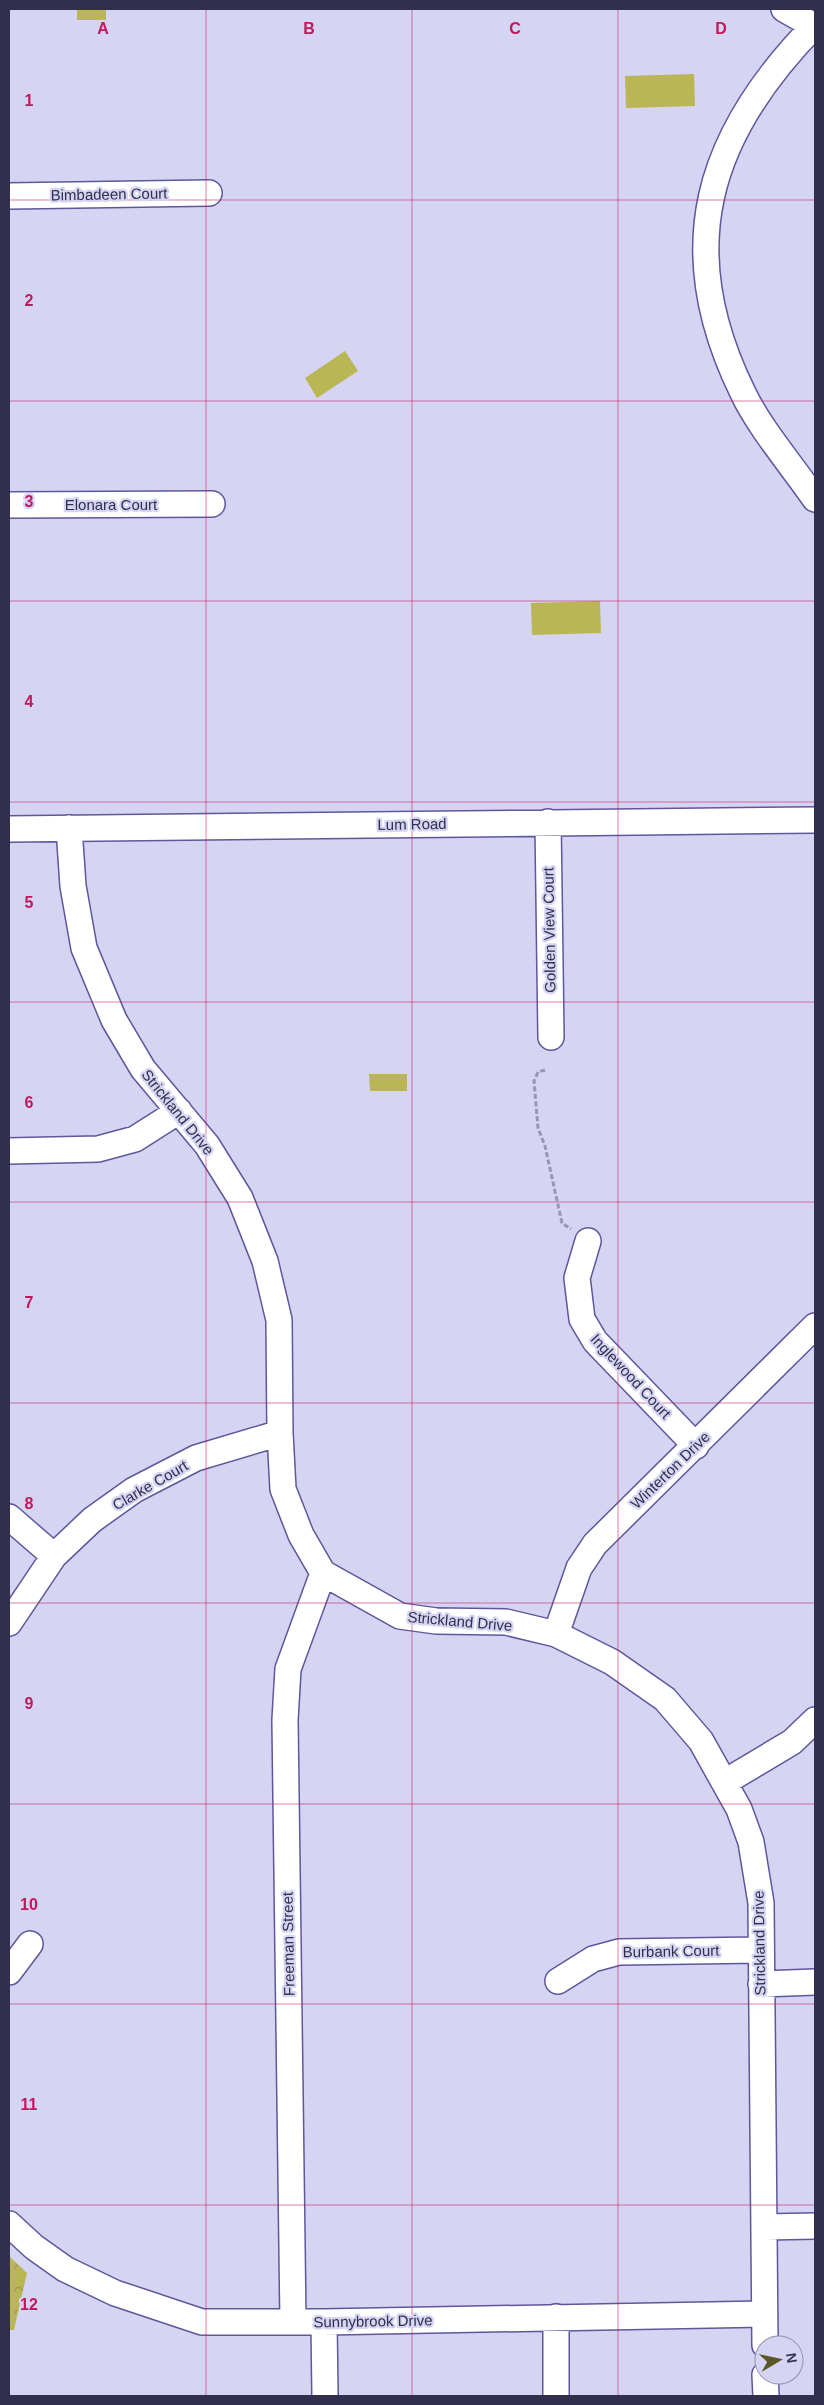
<svg xmlns="http://www.w3.org/2000/svg" width="824" height="2405" font-family="Arial,sans-serif">
	<style>
		.green { fill: #bbb655 }
		.forest { fill: url(#forest-crowns) }
		.lines { fill: none; stroke-linecap: round; stroke-linejoin: round }
		.minor-casing { stroke: #5e579b; stroke-width: 28 }
		.path { stroke: #9796b4; stroke-width: 3; stroke-dasharray: 5 2.5; stroke-linecap: butt }
		.minor { stroke: #fff; stroke-width: 25 }
		.grid { fill: none; stroke: #c2185b; stroke-width: 1; stroke-opacity: 0.55 }
		.labels { text-anchor: middle; dominant-baseline: central; stroke-width: 4.5; stroke-linejoin: round; paint-order: stroke }
		.street-label { font-size: 15px; fill: #312f4d; stroke: #d5d4f3 }
		.grid-label { font-size: 16px; text-anchor: middle; font-weight: bold; fill: #c2185b; stroke: #d5d4f3; stroke-width: 4.5; stroke-linejoin: round; paint-order: stroke }
	</style>
	<defs>
		<pattern id="forest-crowns" width="20" height="18" patternUnits="userSpaceOnUse" patternTransform="scale(1.25)"><rect width="20" height="18" fill="#bbb655"/><path d="M2 6a3 3 0 1 1 6 0M12 15a3 3 0 1 1 6 0" fill="none" stroke="#999449"/></pattern>
	</defs>
	<rect width="100%" height="100%" fill="#d5d4f3"/>
	<path class="green" d="M77 9H106V20H77Z
		M694 74 695 106 626 108 625 76Z
		M345 351 358 371 317 398 305 378Z
		M600 601 601 633 532 635 531 603Z
		M369 1074H407V1091H370Z"/>
	<path class="forest" d="M9 2256 27 2273 14 2330H9Z"/>
	<g class="lines">
		<g class="minor-casing">
			<path id="minor" d="M784 9 814 26
				M815 25C706 136 672 249 743 393 759 427 793 467 815 499
				M9 196 209 193
				M9 505 212 504
				M548 822 551 1037
				M69 828 73 886 84 948 114 1020 143 1069 207 1145 240 1198 265 1261 279 1320 280 1433 283 1489 301 1535 323 1573 400 1616 436 1621 506 1622 556 1634 612 1662 665 1699 701 1741 739 1809 751 1842 761 1903 765 2345
				M9 829 815 820
				M9 1151 98 1149 135 1139 179 1111
				M588 1241 577 1278 582 1319 595 1341 696 1446
				M9 1517 54 1556
				M9 1623 54 1556 92 1520 134 1490 196 1458 280 1433
				M556 1634 579 1568 595 1544 815 1326
				M725 1782 792 1742 815 1720
				M9 1972 30 1944
				M558 1981 593 1959 619 1952 760 1950
				M761 1984 815 1982
				M9 2224 34 2247 65 2269 115 2293 202 2322H324L764 2314
				M765 2227 815 2226
				M293 2322 285 1720 288 1669 323 1573
				M324 2322 325 2396
				M765 2375 766 2396
				M556 2396V2317"/>
		</g>
		<path class="path" d="M545 1070 538 1072 534 1081 538 1128 545 1146 562 1223 571 1229"/>
		<use href="#minor" class="minor"/>
	</g>
	<path class="grid" d="M206 9V2396M412 9V2396M618 9V2396M9 200H815M9 401H815M9 601H815M9 802H815M9 1002H815M9 1202H815M9 1403H815M9 1603H815M9 1804H815M9 2004H815M9 2205H815"/>
	<g class="labels">
		<g class="street-label">
			<text transform="translate(109 194) rotate(-1)">Bimbadeen Court</text>
			<text x="111" y="504">Elonara Court</text>
			<text transform="translate(412 824) rotate(-1)">Lum Road</text>
			<text transform="translate(549 930) rotate(-91)">Golden View Court</text>
			<text transform="translate(178 1112) rotate(51)">Strickland Drive</text>
			<text transform="translate(631 1376) rotate(47)">Inglewood Court</text>
			<text transform="translate(670 1470) rotate(-44)">Winterton Drive</text>
			<text transform="translate(150 1485) rotate(-30)">Clarke Court</text>
			<text transform="translate(460 1621) rotate(5)">Strickland Drive</text>
			<text transform="translate(759 1943) rotate(-91)">Strickland Drive</text>
			<text transform="translate(288 1944) rotate(-91)">Freeman Street</text>
			<text transform="translate(671 1951) rotate(-1)">Burbank Court</text>
			<text transform="translate(373 2321) rotate(-1)">Sunnybrook Drive</text>
		</g>
	</g>
	<g class="grid-label">
		<text x="103" y="34">A</text>
		<text x="309" y="34">B</text>
		<text x="515" y="34">C</text>
		<text x="721" y="34">D</text>
		<text x="29" y="106">1</text>
		<text x="29" y="306">2</text>
		<text x="29" y="507">3</text>
		<text x="29" y="707">4</text>
		<text x="29" y="908">5</text>
		<text x="29" y="1108">6</text>
		<text x="29" y="1308">7</text>
		<text x="29" y="1509">8</text>
		<text x="29" y="1709">9</text>
		<text x="29" y="1910">10</text>
		<text x="29" y="2110">11</text>
		<text x="29" y="2310">12</text>
	</g>
	<rect width="824" height="2405" fill="none" stroke="#312f4d" stroke-width="20"/>
	<g transform="translate(779 2360) rotate(81)"><circle r="24" fill="#d5d4f3" stroke="#9392b1"/>
	<path d="M0-4L9 19L0 12L-9 19Z" fill="#5b5825"/>
	<text y="-8" font-size="14" font-weight="bold" text-anchor="middle" fill="#312f4d">N</text>
	</g>
</svg>
